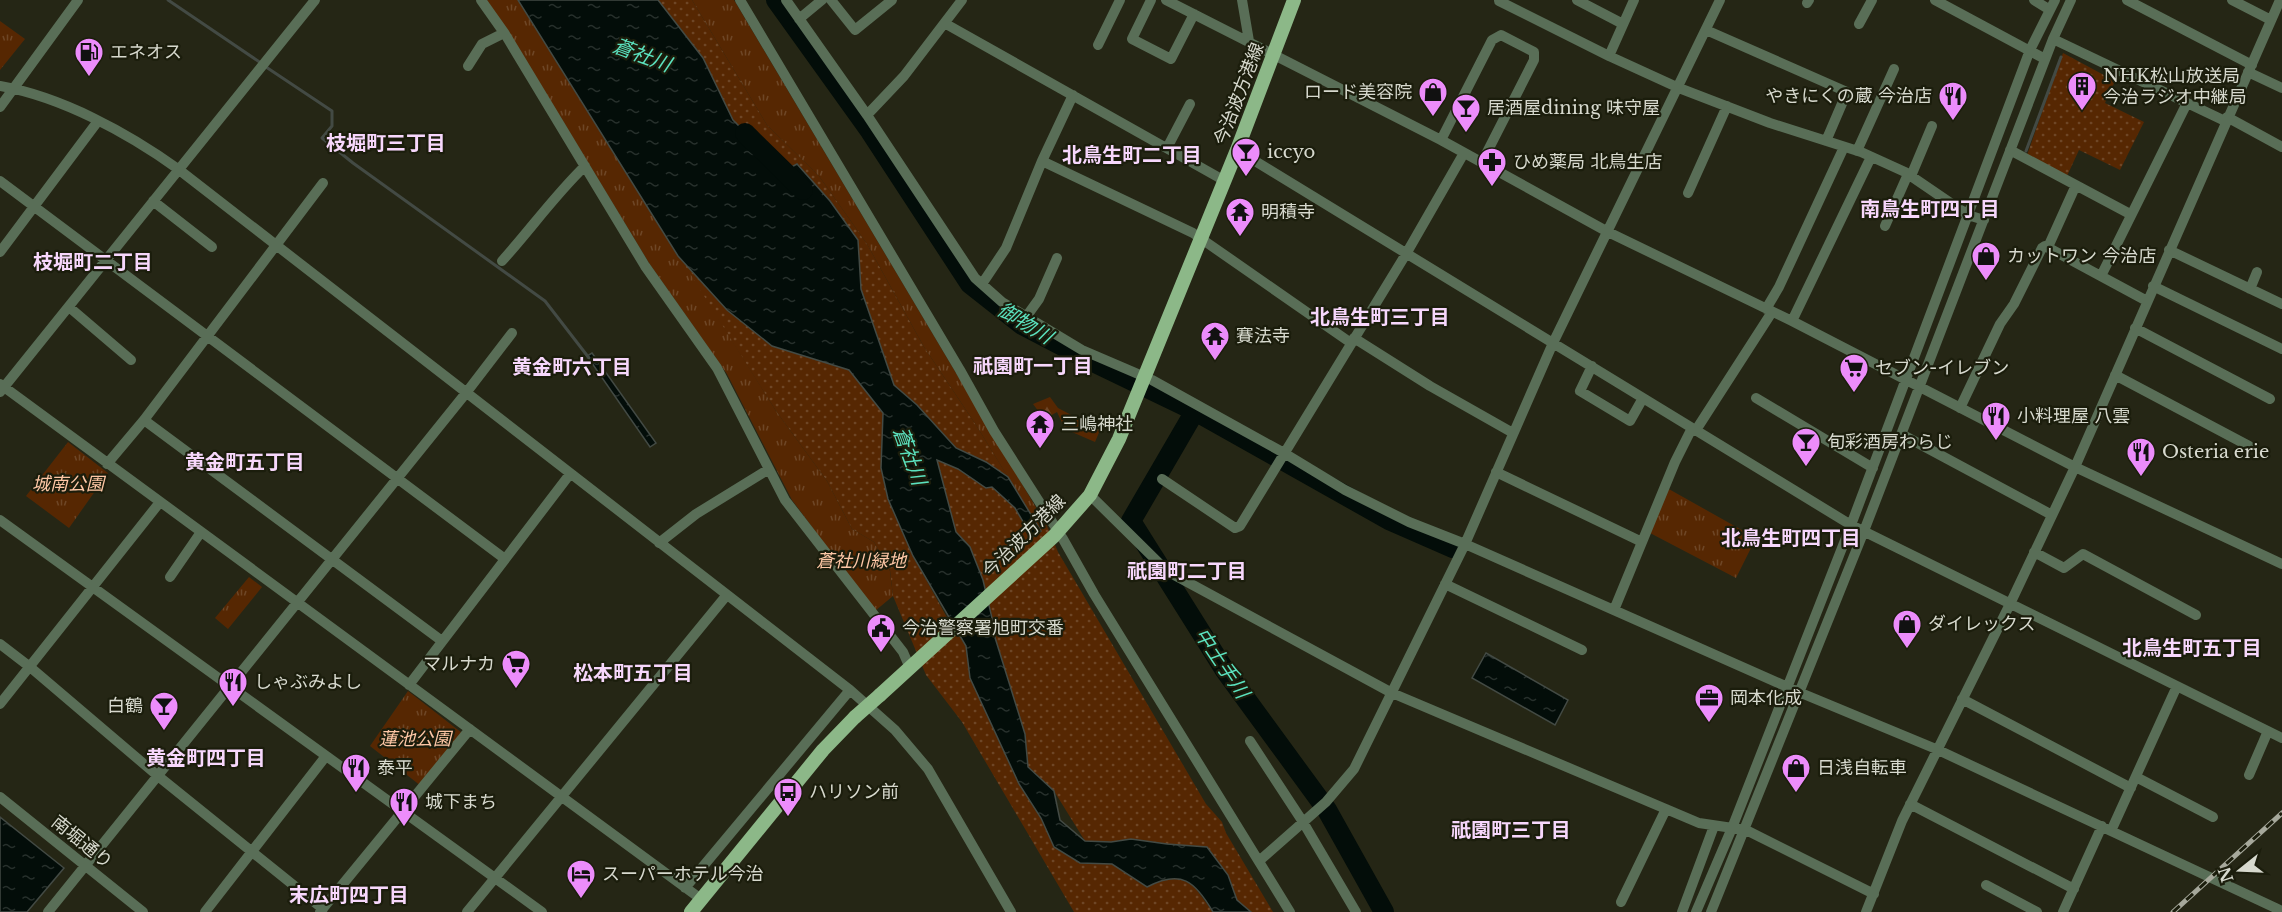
<svg xmlns="http://www.w3.org/2000/svg" width="2282" height="912" font-family="'Libre Baskerville','Noto Sans JP',serif">
	<style>
		.grass { fill: url(#grass-dots) }
		.forest { fill: url(#forest-firs) }
		.park { fill: url(#park-tufts) }
		.water { fill: url(#water-ripples); stroke: #434a44; stroke-width: 1.5 }
		.lines { fill: none; stroke-linecap: round; stroke-linejoin: round }
		.stream { stroke: #434a44; stroke-width: 3 }
		.river { stroke: #030d09; stroke-width: 20 }
		.minor { stroke: #596e57; stroke-width: 10 }
		.major { stroke: #8cb888; stroke-width: 14 }
		.rail-casing { stroke: #a6a89b; stroke-width: 5 }
		.rail { stroke: #1b1d0c; stroke-width: 3; stroke-dasharray: 9; stroke-linecap: butt }
		.major-bridge { stroke: #8cb888; stroke-width: 14 }
		.labels { text-anchor: middle; dominant-baseline: central; stroke-width: 4.5; stroke-linejoin: round; paint-order: stroke }
		.poi-label { font-size: 18px; fill: #d7d9ce; stroke: #1b1d0c; text-anchor: start }
		.street-label { font-size: 18px; fill: #d7d9ce; stroke: #1b1d0c }
		.park-label { font-size: 18px; font-style: italic; fill: #fec7a6; stroke: #1b1d0c }
		.water-label { font-size: 20px; font-style: italic; fill: #5be2bf; stroke: #1b1d0c }
		.neighbourhood-label { font-size: 20px; font-weight: bold; fill: #f7d7fc; stroke: #1b1d0c }
	</style>
	<defs>
		<pattern id="grass-dots" width="8" height="8" patternUnits="userSpaceOnUse" patternTransform="scale(1.5)"><rect width="8" height="8" fill="#562702"/><path d="M2 2h.1M6 6h.1" fill="none" stroke="#6e4626" stroke-width="1.8" stroke-linecap="round"/></pattern>
		<pattern id="forest-firs" width="22" height="20" patternUnits="userSpaceOnUse" patternTransform="scale(1.5)"><rect width="22" height="20" fill="#562702"/><path d="M5 1l3.5 6h-7zM16 11l3.5 6h-7z" fill="#6e4626"/></pattern>
		<pattern id="park-tufts" width="24" height="20" patternUnits="userSpaceOnUse" patternTransform="scale(1.5)"><rect width="24" height="20" fill="#562702"/><path d="M3 7l-1-3M5 7V3M7 7l1-3M15 17l-1-3M17 17v-4M19 17l1-3" fill="none" stroke="#6e4626"/></pattern>
		<pattern id="water-ripples" width="26" height="14" patternUnits="userSpaceOnUse" patternTransform="scale(1.5)"><rect width="26" height="14" fill="#030d09"/><path d="M2 4q2-2 4 0t4 0M15 11q2-2 4 0t4 0" fill="none" stroke="#27302c"/></pattern>
	</defs>
	<rect width="100%" height="100%" fill="#252615"/>
	<path class="grass" d="M658 0H692L767 125 819 176 867 244 924 347 976 425 1008 477 986 462 956 448 917 405 894 385 861 289 858 240 797 165 783 171 733 120 703 58Z
		M2063 53 2115 81 2105 103 2144 122 2120 170 2079 150 2067 176 2027 155Z
		M678 256 727 310 772 346 849 370 883 413 881 468 888 499 913 556 950 623 966 646 970 678 1019 784 1041 818 1054 846 1080 863 1112 864 1159 880 1177 877 1193 885 1213 912H1074L962 722 926 675 893 596 890 570 874 542 852 529 827 481 776 411Z
		M937 459 958 469 986 488 992 487 1015 508 1032 537 1047 526 1058 552 1206 804 1222 822 1226 833 1273 912H1251L1237 900 1228 875 1167 844 1131 839 1111 842 1085 841 1054 791 1028 767 1025 734 993 631 986 594 970 547 956 533Z"/>
	<path class="forest" d="M1050 397 1058 408 1100 430 1095 442 1065 429 1057 412 1036 424 1043 437H1039L1028 420 1039 412 1033 404Z"/>
	<path class="park" d="M487 0H519L776 411 827 481 852 529 874 542 890 571 893 596 875 611 792 500 727 374 649 263 527 62Z
		M692 0H734L1047 526 1041 531 976 425 924 347 867 244 819 176 767 125Z
		M0 21 25 39 0 70Z
		M68 442 108 473 69 528 26 496Z
		M1667 488 1756 538 1736 578 1650 533Z
		M249 577 262 587 228 629 215 618Z
		M408 691 462 733 421 786 370 746Z"/>
	<path class="water" d="M518 0H658L703 58 733 120 784 171 797 164 830 201 858 240 861 289 894 385 917 405 956 448 986 462 1008 477 1041 531 1032 537 1015 508 992 487 986 488 958 469 937 460 956 532 970 547 983 580 992 618 993 631 1025 734 1028 767 1054 791 1060 820 1085 841 1111 842 1131 839 1167 844 1207 847 1228 875 1237 900 1251 912H1213C1195 881 1181 869 1147 887L1112 864 1080 863 1054 847 1041 818 1019 784 970 678 966 646 913 556 888 499 881 468 883 413 849 370 772 346 727 310 678 256Z
		M592 353 656 443 650 447 587 356Z
		M1486 653 1568 700 1555 725 1472 678Z
		M0 817 64 868 27 912H0Z"/>
	<g class="lines">
		<path class="stream" d="M168 0 261 63
			M266 67 332 111V126L322 138 353 163 545 301 589 358
			M2026 151 2061 57"/>
		<path class="river" d="M776 0 870 131 970 284 1022 325 1089 360 1195 411 1389 520 1453 548
			M745 133 803 190
			M1195 411 1131 521 1224 669 1327 810 1384 912"/>
		<path class="minor" d="M481 0 505 34 645 266 717 368 785 500 903 652 910 668
			M740 0 960 370 994 431 1063 539 1094 594 1290 912
			M786 0 867 115 975 278 1002 302 1082 350 1152 380 1284 453 1345 490 1409 522 1465 544 1801 693 1936 749 2282 911
			M831 0 855 30 892 0
			M1151 0 1132 39 1171 59 1194 14
			M1166 0 1441 140 1608 232 1792 321 2075 467 2282 564
			M1242 0 1249 41
			M1499 0V1L1609 56
			M1577 0 1623 24
			M1634 0 1609 56 1679 88 1770 123 1861 152 1905 172 1968 215 1984 220
			M1935 0 2045 59
			M2034 0 2050 10
			M2127 0 2252 65
			M2232 0 2271 20
			M1807 3 1809 0
			M799 19 822 0
			M946 24 1225 181
			M1859 24 1872 0
			M1706 30 1847 92 1826 141
			M2053 39 2225 121
			M1098 45 1120 0
			M468 66 482 44 504 33
			M2248 72 2282 88
			M0 86C62 97 128 133 178 169L850 690 895 730 928 769 1011 912
			M0 107 78 0
			M867 115 904 76 962 0
			M2227 117 2282 147
			M1441 140 1492 40 1501 35 1534 52V60L1482 162
			M1167 148 1190 104
			M1237 150 1851 525 2282 738
			M2010 150 2130 214
			M1857 151 1894 69
			M1042 161 1193 233 1351 343
			M1911 176 1932 126
			M0 181 505 559
			M1688 193 1727 106
			M153 201 212 247
			M1885 226 1908 174
			M2048 247 2076 185
			M2169 250 2282 304
			M0 252 98 121
			M502 261C530 230 555 195 585 166
			M2101 276 2187 103
			M982 284 1006 248 1042 161 1073 95
			M2153 286 2282 349
			M2250 289 2257 272
			M69 307 131 360
			M1766 309 1779 287 1844 147
			M1026 317 1039 299 1057 258
			M1792 321 1871 157
			M2135 328 2270 399
			M1354 338 1430 386 1513 433
			M1592 366 1580 391 1630 421 1643 398
			M2115 375 2249 446
			M0 384 701 899
			M0 392 315 0
			M1756 398 1873 468
			M1960 408 2000 324 2014 304 2042 248 2045 246 2147 301
			M144 420 442 641
			M1696 430 1772 312
			M1901 434 2052 515
			M107 464 144 420 323 183
			M1496 472 1642 542
			M1162 479 1235 528 1240 526 1406 254 1464 153
			M1090 495 1167 571 1392 693 1699 823 1746 830 1874 894
			M0 520 542 912
			M659 543 696 514 769 469
			M2034 552 2064 568 2083 554 2196 615
			M170 577 201 532
			M1445 584 1582 650
			M1614 610 1675 462 1692 428
			M0 644 30 667 158 776 323 909
			M409 685 570 474
			M1962 699 2131 788
			M0 704 160 502
			M1250 741 1303 822 1356 912
			M2249 775 2268 731
			M2136 777 2213 817
			M0 797 143 912
			M1910 804 2074 889
			M2111 831 2177 686
			M1259 861 1326 802 1354 769 1465 544 1553 343 1720 0
			M1986 885 2037 912
			M685 888 850 690
			M1621 902 1666 809
			M48 912 466 393 512 333
			M205 912 326 756
			M320 912 470 729
			M467 912 726 596
			M1682 912 1714 826
			M1696 912 1732 828 1851 525 2030 50 2055 0
			M1711 912 1864 531 2053 39 2071 0
			M1866 912 1902 821 2010 604 2075 467 2280 0
			M2063 912 2102 826"/>
		<path class="major" d="M880 695 1054 536 1090 495 1119 439 1144 378 1237 150 1294 0
			M691 912 823 750 855 717"/>
		<g class="rail-casing">
			<path id="rail" d="M2173 912 2282 813"/>
		</g>
		<use href="#rail" class="rail"/>
		<path class="major-bridge" d="M855 717 880 695"/>
	</g>
	<defs>
		<g id="fuel-pin" transform="scale(1.5)"><path d="M0 17L-7.5 6A9.5 9.5 0 1 1 7.5 6Z" fill="#ec8cfb" stroke="#1b1d0c"/><path d="M-5.5-6h7V0h2V4h1.3V-2.5L3-4.5l.8-.8L6-3V5H2.5V1h-1V6h-7ZM-4.2-4.7v3.2H.2V-4.7Z" fill="#111"/></g>
		<g id="building-pin" transform="scale(1.5)"><path d="M0 17L-7.5 6A9.5 9.5 0 1 1 7.5 6Z" fill="#ec8cfb" stroke="#1b1d0c"/><path d="M-4-6H4V6H1V3H-1V6H-4ZM-2.5-4.3h1.7v1.8h-1.7ZM.8-4.3h1.7v1.8H.8ZM-2.5-1h1.7V.8h-1.7ZM.8-1h1.7V.8H.8Z" fill="#111"/></g>
		<g id="shop-pin" transform="scale(1.5)"><path d="M0 17L-7.5 6A9.5 9.5 0 1 1 7.5 6Z" fill="#ec8cfb" stroke="#1b1d0c"/><path d="M-5-2.5h2.3a2.7 3.5 0 0 1 5.4 0H5L5.5 6h-11ZM-1.5-2.5h3a1.5 2.3 0 0 0-3 0Z" fill="#111"/></g>
		<g id="restaurant-pin" transform="scale(1.5)"><path d="M0 17L-7.5 6A9.5 9.5 0 1 1 7.5 6Z" fill="#ec8cfb" stroke="#1b1d0c"/><path d="M-5-6h1v4h1v-4h1v4h1v-4h1v5L-1.5 .5V6h-2V.5L-5-1ZM5-6V6H3V1.5H1.5Q1.5-4 5-6Z" fill="#111"/></g>
		<g id="bar-pin" transform="scale(1.5)"><path d="M0 17L-7.5 6A9.5 9.5 0 1 1 7.5 6Z" fill="#ec8cfb" stroke="#1b1d0c"/><path d="M-6-5H6L.8 .8V4.5H3.5V6h-7V4.5H-.8V.8Z" fill="#111"/></g>
		<g id="pharmacy-pin" transform="scale(1.5)"><path d="M0 17L-7.5 6A9.5 9.5 0 1 1 7.5 6Z" fill="#ec8cfb" stroke="#1b1d0c"/><path d="M-2-6h4v4h4v4h-4v4h-4v-4h-4v-4h4Z" fill="#111"/></g>
		<g id="temple-pin" transform="scale(1.5)"><path d="M0 17L-7.5 6A9.5 9.5 0 1 1 7.5 6Z" fill="#ec8cfb" stroke="#1b1d0c"/><path d="M0-6L5-2H3V0L6.5 2.5H4V6H1.5V3h-3V6H-4V2.5H-6.5L-3 0V-2H-5Z" fill="#111"/></g>
		<g id="supermarket-pin" transform="scale(1.5)"><path d="M0 17L-7.5 6A9.5 9.5 0 1 1 7.5 6Z" fill="#ec8cfb" stroke="#1b1d0c"/><path d="M-6-5.5h2.5l.6 2H6L4.5 2H-2.5L-4.4-4H-6ZM-1.5 3.2a1.3 1.3 0 1 0 .1 0ZM3 3.2a1.3 1.3 0 1 0 .1 0Z" fill="#111"/></g>
		<g id="civic-pin" transform="scale(1.5)"><path d="M0 17L-7.5 6A9.5 9.5 0 1 1 7.5 6Z" fill="#ec8cfb" stroke="#1b1d0c"/><path d="M-.6-6.5H3V-4.5H.6V-3L4-1V1h2V6H-6V1h2V-1L-.6-3ZM-1.2 2.5V6h2.4V2.5Z" fill="#111"/></g>
		<g id="office-pin" transform="scale(1.5)"><path d="M0 17L-7.5 6A9.5 9.5 0 1 1 7.5 6Z" fill="#ec8cfb" stroke="#1b1d0c"/><path d="M-6-3h4V-5.5h4V-3h4V5H-6ZM-1-4.5V-3h2v-1.5ZM-6 0V1H6V0Z" fill="#111"/></g>
		<g id="bus-pin" transform="scale(1.5)"><path d="M0 17L-7.5 6A9.5 9.5 0 1 1 7.5 6Z" fill="#ec8cfb" stroke="#1b1d0c"/><path d="M-5-6H5V4H4V6H2V4H-2V6H-4V4H-5ZM-3.5-4V0h7V-4ZM-3.5 1.2v1.5H-2V1.2ZM2 1.2v1.5H3.5V1.2Z" fill="#111"/></g>
		<g id="hotel-pin" transform="scale(1.5)"><path d="M0 17L-7.5 6A9.5 9.5 0 1 1 7.5 6Z" fill="#ec8cfb" stroke="#1b1d0c"/><path d="M-6-4.5h1.5V1H6V5H4.5V3h-9V5H-6ZM-4 0a1.8 1.8 0 1 1 3.6 0ZM.5 0V-2.5h3Q6-2.5 6 0Z" fill="#111"/></g>
	</defs>
	<g fill-rule="evenodd">
		<use href="#fuel-pin" x="89" y="52"/>
		<use href="#building-pin" x="2082" y="86"/>
		<use href="#shop-pin" x="1433" y="92"/>
		<use href="#restaurant-pin" x="1953" y="96"/>
		<use href="#bar-pin" x="1466" y="108"/>
		<use href="#bar-pin" x="1246" y="152"/>
		<use href="#pharmacy-pin" x="1492" y="162"/>
		<use href="#temple-pin" x="1240" y="212"/>
		<use href="#shop-pin" x="1986" y="256"/>
		<use href="#temple-pin" x="1215" y="336"/>
		<use href="#supermarket-pin" x="1854" y="368"/>
		<use href="#restaurant-pin" x="1996" y="416"/>
		<use href="#temple-pin" x="1040" y="424"/>
		<use href="#bar-pin" x="1806" y="442"/>
		<use href="#restaurant-pin" x="2141" y="452"/>
		<use href="#shop-pin" x="1907" y="624"/>
		<use href="#civic-pin" x="881" y="628"/>
		<use href="#supermarket-pin" x="516" y="664"/>
		<use href="#restaurant-pin" x="233" y="682"/>
		<use href="#office-pin" x="1709" y="698"/>
		<use href="#bar-pin" x="164" y="706"/>
		<use href="#restaurant-pin" x="356" y="768"/>
		<use href="#shop-pin" x="1796" y="768"/>
		<use href="#bus-pin" x="788" y="792"/>
		<use href="#restaurant-pin" x="404" y="802"/>
		<use href="#hotel-pin" x="581" y="874"/>
	</g>
	<g class="labels">
		<g class="poi-label">
			<text x="110" y="52">エネオス</text>
			<text x="2103" y="76">NHK松山放送局<tspan x="2103" dy="21">今治ラジオ中継局</tspan></text>
			<text x="1412" y="92" text-anchor="end">ロード美容院</text>
			<text x="1932" y="96" text-anchor="end">やきにくの蔵 今治店</text>
			<text x="1487" y="108">居酒屋dining 味守屋</text>
			<text x="1267" y="152">iccyo</text>
			<text x="1513" y="162">ひめ薬局 北鳥生店</text>
			<text x="1261" y="212">明積寺</text>
			<text x="2007" y="256">カットワン 今治店</text>
			<text x="1236" y="336">賽法寺</text>
			<text x="1875" y="368">セブン-イレブン</text>
			<text x="2017" y="416">小料理屋 八雲</text>
			<text x="1061" y="424">三嶋神社</text>
			<text x="1827" y="442">旬彩酒房わらじ</text>
			<text x="2162" y="452">Osteria erie</text>
			<text x="1928" y="624">ダイレックス</text>
			<text x="902" y="628">今治警察署旭町交番</text>
			<text x="495" y="664" text-anchor="end">マルナカ</text>
			<text x="254" y="682">しゃぶみよし</text>
			<text x="1730" y="698">岡本化成</text>
			<text x="143" y="706" text-anchor="end">白鶴</text>
			<text x="377" y="768">泰平</text>
			<text x="1817" y="768">日浅自転車</text>
			<text x="809" y="792">ハリソン前</text>
			<text x="425" y="802">城下まち</text>
			<text x="602" y="874">スーパーホテル今治</text>
		</g>
		<g class="street-label">
			<text transform="translate(1239 94) rotate(-69)">今治波方港線</text>
			<text transform="translate(1024 536) rotate(-45)">今治波方港線</text>
			<text transform="translate(82 842) rotate(39)">南堀通り</text>
		</g>
		<g class="park-label">
			<text x="68" y="484">城南公園</text>
			<text x="861" y="561">蒼社川緑地</text>
			<text x="415" y="739">蓮池公園</text>
		</g>
		<g class="water-label">
			<text transform="translate(642 55) rotate(20)">蒼社川</text>
			<text transform="translate(1025 323) rotate(31)">御物川</text>
			<text transform="translate(910 456) rotate(70)">蒼社川</text>
			<text transform="translate(1222 663) rotate(56)">中土手川</text>
		</g>
		<g class="neighbourhood-label">
			<text x="386" y="143">枝堀町三丁目</text>
			<text x="1132" y="155">北鳥生町二丁目</text>
			<text x="1930" y="209">南鳥生町四丁目</text>
			<text x="93" y="262">枝堀町二丁目</text>
			<text x="1380" y="317">北鳥生町三丁目</text>
			<text x="1033" y="366">祇園町一丁目</text>
			<text x="572" y="367">黄金町六丁目</text>
			<text x="245" y="462">黄金町五丁目</text>
			<text x="1791" y="538">北鳥生町四丁目</text>
			<text x="1187" y="571">祇園町二丁目</text>
			<text x="2192" y="648">北鳥生町五丁目</text>
			<text x="633" y="673">松本町五丁目</text>
			<text x="206" y="758">黄金町四丁目</text>
			<text x="1511" y="830">祇園町三丁目</text>
			<text x="349" y="895">末広町四丁目</text>
		</g>
	</g>
	<g transform="translate(2240 870) rotate(252)" stroke="#1b1d0c" stroke-width="4.5" paint-order="stroke">
	<path d="M0-4.5L10 22L0 15L-10 22Z" fill="#d7d9ce"/>
	<text y="-9" font-size="16" font-weight="bold" text-anchor="middle" fill="#d7d9ce">N</text>
	</g>
</svg>
